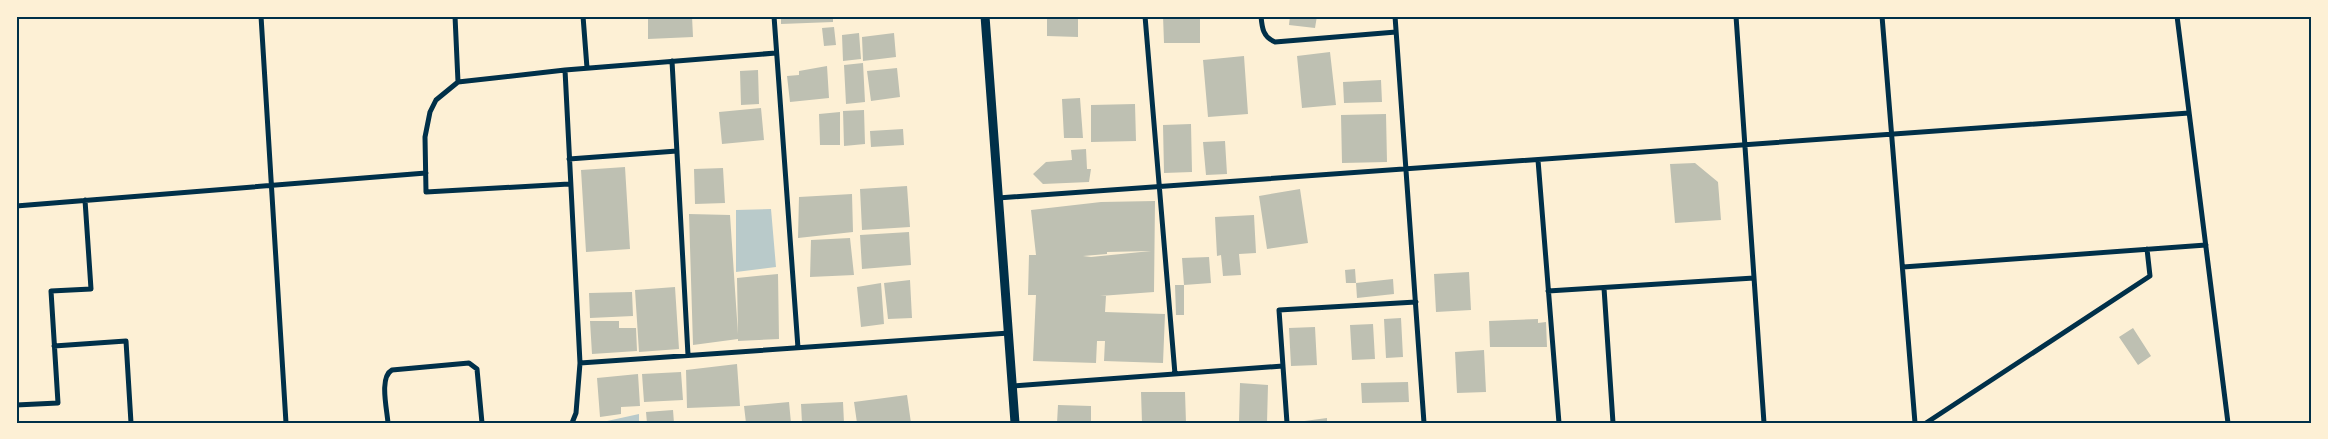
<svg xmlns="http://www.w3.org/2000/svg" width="2328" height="439" font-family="'Nunito Sans',sans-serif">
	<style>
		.green { fill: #b9caca }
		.building { fill: #bec0b2; fill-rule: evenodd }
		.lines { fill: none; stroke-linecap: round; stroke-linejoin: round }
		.minor { stroke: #003049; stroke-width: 5 }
		.tertiary { stroke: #003049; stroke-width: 9 }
		.neatline { fill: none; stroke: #003049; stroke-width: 2 }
	</style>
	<rect width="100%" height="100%" fill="#fdf0d5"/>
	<path class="green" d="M771 209 776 267 736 272V210Z
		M639 414V423H598Z"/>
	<path class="building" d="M648 16H692L693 37 648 39Z
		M781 16H833V22L781 24Z
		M1047 16H1078V37L1047 36Z
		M1163 16H1200V43H1164Z
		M1290 16H1317L1315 28 1289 25Z
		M834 27 836 45 824 46 822 28Z
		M859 33 861 59 843 61 842 35Z
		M894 33 896 57 863 61 862 37Z
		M1330 52 1336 105 1302 108 1297 56Z
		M1244 56 1248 114 1208 117 1203 60Z
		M863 63 865 102 846 104 844 65Z
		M827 66 829 98 790 102 787 76 799 75V71Z
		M897 68 900 97 871 101 867 71Z
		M758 70 759 104 741 105 740 71Z
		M1381 80 1382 102 1344 103 1343 82Z
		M1080 98 1083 138H1064L1062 99Z
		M1135 104 1136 141 1091 142V105Z
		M761 108 764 140 722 144 719 112Z
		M864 110 865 144 844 146 843 111Z
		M840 112V145H820L819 114Z
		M1386 114 1387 162 1342 163 1341 115Z
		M1191 124 1192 172 1164 173 1163 125Z
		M903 129 904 145 871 147 870 131Z
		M1225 141 1227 174 1206 175 1203 142Z
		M1086 149 1087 169H1091L1089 182 1043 184 1033 174 1046 162 1072 160 1071 150Z
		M1695 163 1718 182 1721 220 1675 223 1670 164Z
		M625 167 630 249 586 252 581 170Z
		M723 168 725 203 695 204 694 169Z
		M907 186 910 227 862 230 860 189Z
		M1300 189 1308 243 1267 249 1259 196Z
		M852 194 853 232 798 238 799 197Z
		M1155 201 1154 292 1100 296H1106L1105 312 1165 314 1163 363 1104 361 1105 341H1097L1096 363 1033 361 1036 295H1028L1029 255H1036L1031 210 1101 202ZM1151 251 1091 257 1083 256 1107 254V252Z
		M689 214 730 215 738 334 737 278 778 274 779 339 738 341V339L693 345Z
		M1254 215 1256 253 1239 254 1241 275 1223 276 1221 255 1217 256 1215 217Z
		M909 232 911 265 862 269 860 235Z
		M850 238 854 275 810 277 811 240Z
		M1209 257 1211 283 1184 285 1182 258Z
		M1355 269 1356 283H1346L1345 270Z
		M1469 272 1471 310 1436 312 1434 274Z
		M1393 279 1394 294 1357 298 1356 283Z
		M910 280 912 318 888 319 884 283Z
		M881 283 884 324 861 327 857 287Z
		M1175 285H1184V315H1176Z
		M675 287 679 349 639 352 635 290Z
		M632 292 633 316 590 318 589 293Z
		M1401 318 1403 357 1386 358 1384 319Z
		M1538 319V323L1546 322 1547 347H1490L1489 321Z
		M590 321H619V328H636L637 351 592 354Z
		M1373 324 1375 359 1352 360 1350 325Z
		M1315 327 1317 365 1291 366 1289 328Z
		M2133 328 2151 356 2138 365 2119 337Z
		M1484 350 1486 392 1457 393 1455 352Z
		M737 364 740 406 687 408 686 370Z
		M681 372 683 400 644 402 642 374Z
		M638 374 640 406 621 407V414L600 417 597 378Z
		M1408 382 1409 402 1362 403 1361 383Z
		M1240 383 1268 385 1267 423 1239 422Z
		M1141 392H1185L1186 423H1142Z
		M907 395 911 423H857L854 402Z
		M789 402 791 423H746L744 406Z
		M843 402 844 423H802L801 404Z
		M1058 405 1091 406V423H1057Z
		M673 410 674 423H647L646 412Z
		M1327 418V423H1297V422Z"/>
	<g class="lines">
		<path class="minor" d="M261 16 286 423
			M455 16 458 82
			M583 16 587 68
			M774 16 798 348
			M1145 16 1175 374
			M1261 16C1262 28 1263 37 1275 42L1396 32
			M1395 16 1424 423
			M1736 16 1764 423
			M1882 16 1915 423
			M2177 16 2228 423
			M672 61 688 355
			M565 70 580 363 576 413 572 423
			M569 159 677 151
			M1538 160 1559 423
			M569 184 426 192 425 137 430 112 436 100 458 82 565 70 776 53
			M998 198 2189 113
			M16 206 426 173
			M1903 267 2206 245
			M1604 288 1613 423
			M1548 291 1754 278
			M54 346 126 341 131 423
			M580 363 1009 333
			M1012 386 1283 366
			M16 405 58 403 51 291 91 289 85 200
			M388 423C387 409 379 377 392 370L469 363 477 369 482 423
			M1287 423 1279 310 1416 302
			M1926 423 2150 276 2147 249"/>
		<path class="tertiary" d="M985 16 1015 423"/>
	</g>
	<rect width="2328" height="439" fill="none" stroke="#fdf0d5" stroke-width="35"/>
	<rect x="18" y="18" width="2292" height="404" class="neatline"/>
</svg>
